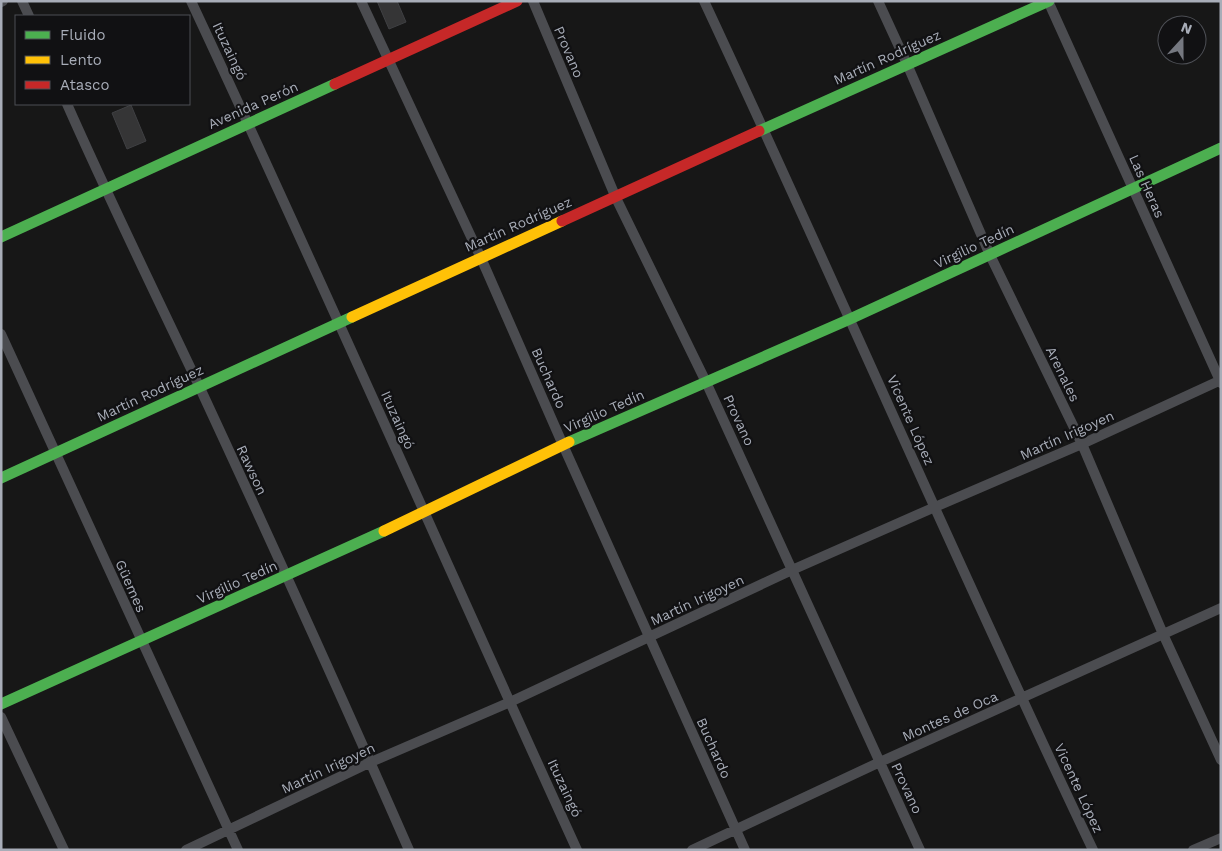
<svg xmlns="http://www.w3.org/2000/svg" width="1222" height="851" font-family="'Work Sans',sans-serif">
	<style>
		.building { fill: #353536; stroke: #3f4043 }
		.lines { fill: none; stroke-linecap: round; stroke-linejoin: round }
		.street { stroke: #4b4c50; stroke-width: 10 }
		.fast { stroke: #4caf50; stroke-width: 11 }
		.slow { stroke: #ffc107; stroke-width: 11 }
		.jam { stroke: #c62828; stroke-width: 11 }
		.labels { text-anchor: middle; dominant-baseline: central; stroke-width: 4.5; stroke-linejoin: round; paint-order: stroke }
		.street-label { font-size: 14px; fill: #a8adb8; stroke: #111113 }
	</style>
	<rect width="100%" height="100%" fill="#171717"/>
	<path class="building" d="M377 1H397L406 22 389 29Z
		M131 105 146 141 127 149 112 113Z"/>
	<g class="lines">
		<path class="street" d="M22 1 29 16
			M191 1C323 283 448 567 577 850
			M361 1 481 258 563 445 745 850
			M533 1 616 198 706 382 920 850
			M704 1C836 283 959 569 1093 850
			M878 1 907 64 990 255 1082 444 1163 634 1221 760
			M1048 1 1221 383
			M1 2 3 1
			M67 104C109 199 155 293 200 388 271 541 341 695 409 850
			M1 334 238 850
			M1 717 64 850
			M186 850 371 762 510 702 792 570 935 507 1082 444 1221 380
			M692 850 880 762 1221 608
			M1193 850 1221 838"/>
		<path class="fast" d="M759 131 1049 1
			M1 237 335 84
			M569 442 850 319 1221 148
			M1 478 352 317
			M1 704 384 531"/>
		<path class="slow" d="M352 317 562 221
			M384 531 569 442"/>
		<path class="jam" d="M335 84 517 1
			M562 221 759 131"/>
	</g>
	<g class="labels">
		<g class="street-label">
			<text transform="translate(230 51) rotate(65)">Ituzaingó</text>
			<text transform="translate(569 52) rotate(67)">Provano</text>
			<text transform="translate(887 57) rotate(-24)">Martín Rodríguez</text>
			<text transform="translate(253 105) rotate(-24)">Avenida Perón</text>
			<text transform="translate(1147 186) rotate(66)">Las Heras</text>
			<text transform="translate(518 224) rotate(-24)">Martín Rodríguez</text>
			<text transform="translate(974 246) rotate(-25)">Virgilio Tedín</text>
			<text transform="translate(1063 374) rotate(64)">Arenales</text>
			<text transform="translate(549 378) rotate(66)">Buchardo</text>
			<text transform="translate(150 393) rotate(-25)">Martín Rodríguez</text>
			<text transform="translate(604 411) rotate(-24)">Virgilio Tedín</text>
			<text transform="translate(398 420) rotate(66)">Ituzaingó</text>
			<text transform="translate(739 420) rotate(65)">Provano</text>
			<text transform="translate(911 420) rotate(66)">Vicente López</text>
			<text transform="translate(1067 435) rotate(-24)">Martín Irigoyen</text>
			<text transform="translate(252 470) rotate(65)">Rawson</text>
			<text transform="translate(237 582) rotate(-24)">Virgilio Tedín</text>
			<text transform="translate(131 586) rotate(66)">Güemes</text>
			<text transform="translate(697 600) rotate(-25)">Martín Irigoyen</text>
			<text transform="translate(950 716) rotate(-24)">Montes de Oca</text>
			<text transform="translate(714 748) rotate(66)">Buchardo</text>
			<text transform="translate(328 768) rotate(-25)">Martín Irigoyen</text>
			<text transform="translate(565 788) rotate(65)">Ituzaingó</text>
			<text transform="translate(907 788) rotate(65)">Provano</text>
			<text transform="translate(1079 788) rotate(65)">Vicente López</text>
		</g>
	</g>
	<rect width="1222" height="851" fill="none" stroke="#a8adb8" stroke-width="5"/>
	<rect x="15" y="15" width="175" height="90" fill="#111113" stroke="#4d4f55"/>
	<rect x="25" y="31" width="25" height="8" fill="#4caf50" stroke="#4d4f55"/>
	<text x="60" y="40" font-size="15" fill="#a8adb8">Fluido</text>
	<rect x="25" y="56" width="25" height="8" fill="#ffc107" stroke="#4d4f55"/>
	<text x="60" y="65" font-size="15" fill="#a8adb8">Lento</text>
	<rect x="25" y="81" width="25" height="8" fill="#c62828" stroke="#4d4f55"/>
	<text x="60" y="90" font-size="15" fill="#a8adb8">Atasco</text>
	<g transform="translate(1182 40) rotate(21)"><circle r="24" fill="#111113" stroke="#4d4f55"/>
	<path d="M0-4L9 19L0 12L-9 19Z" fill="#757880"/>
	<text y="-8" font-size="14" font-weight="bold" text-anchor="middle" fill="#a8adb8">N</text>
	</g>
</svg>
